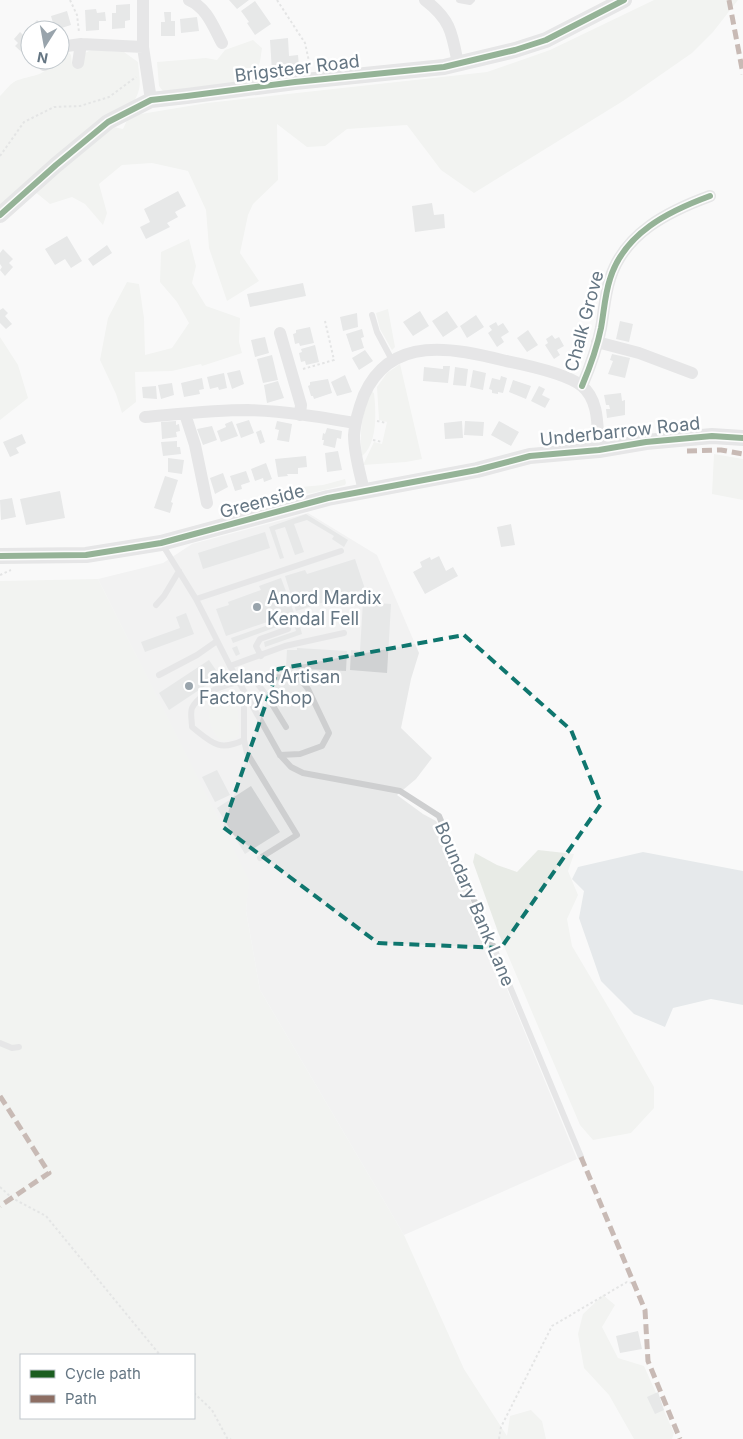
<svg xmlns="http://www.w3.org/2000/svg" width="743" height="1439" font-family="Inter,sans-serif">
	<style>
		.built { fill: #e8e9e9 }
		.green { fill: #e8ebe6; fill-rule: evenodd }
		.water { fill: #ced6d9 }
		.building { fill: #d0d2d3 }
		.lines { fill: none; stroke-linecap: round; stroke-linejoin: round }
		.path { stroke: #cbcccd; stroke-width: 2; stroke-dasharray: 2.5 2.5; stroke-linecap: butt }
		.service { stroke: #cecfd0; stroke-width: 6 }
		.minor { stroke: #cecfd0; stroke-width: 12 }
		.tertiary { stroke: #cecfd0; stroke-width: 16 }
		.quiet { stroke: #8d6e63; stroke-width: 5; stroke-dasharray: 10 5; stroke-linecap: butt }
		.cycleway-casing { stroke: #fff; stroke-width: 9 }
		.cycleway { stroke: #1b5e20; stroke-width: 6 }
		.marked { fill: none; stroke: #0f766e; stroke-width: 4; stroke-dasharray: 10 6; stroke-linejoin: round }
		.poi-dot { fill: #99a4ac; stroke: #fff; stroke-width: 2 }
		.labels { text-anchor: middle; dominant-baseline: central; stroke-width: 5; stroke-linejoin: round; paint-order: stroke }
		.street-label { font-size: 18px; fill: #657683; stroke: #fff }
		.poi-label { font-size: 18px; fill: #657683; stroke: #fff; text-anchor: start }
	</style>
	<rect width="100%" height="100%" fill="#f9f9f9"/>
	<path class="built" d="M308 513 377 555 419 653 411 679 401 728 432 758 416 779 397 795 423 814 436 821 441 829 577 1159 404 1235 260 990 246 911 248 880 98 579 163 563 192 544Z"/>
	<path class="green" d="M654 0H738L713 32 692 53 623 101 474 193 441 170 407 125 347 129 325 146 307 147 277 124 278 180 253 204 248 215 240 253 259 281 227 301 209 248 206 210 188 171 152 163 122 165 99 184 107 213 103 225 85 204 72 197 50 204 34 191 109 126 123 129 129 116 207 103 487 72 550 50Z
		M253 40 262 48 260 62 254 74 236 78 234 87 166 95 159 86 157 62 206 58 217 60 225 50Z
		M67 50 71 55 72 65H81L85 53 91 50 124 52 138 62C139 78 143 87 134 101L0 206V96C5 91 11 82 18 80 33 75 46 76 54 60H60V52Z
		M189 239 196 266 192 283 206 306 240 318 239 342 242 353 202 366 201 364 172 371 135 372 136 402 122 413 116 394 100 360 108 318 127 282 139 284 144 318 145 355 172 348 189 323 177 302 160 282 161 252Z
		M388 309 395 347 392 350 380 329 376 313Z
		M0 337 18 365 28 398 0 420Z
		M400 364 422 459 406 462 363 465 374 442 382 444 387 422 379 420 377 387 387 373Z
		M371 391 374 393C376 411 378 443 362 456 359 429 362 416 371 391Z
		M714 454 743 459V500L712 494Z
		M345 479 346 483 345 485 312 493 306 494 290 488 323 485Z
		M98 579 249 880 246 911 260 990 404 1235 464 1369 507 1436 510 1416 531 1410 542 1421 546 1439H0V581ZM21 1355H194V1418H21Z
		M228 693C240 703 238 719 239 734L234 739 222 741C209 731 209 717 209 702L215 696Z
		M538 850 574 854 568 871 578 895 567 919 572 946 610 1010 654 1087V1108L631 1133 593 1140 580 1125 498 932 473 862 475 853 497 865 517 872Z
		M603 1295 615 1305 602 1327 618 1358 644 1366 674 1433 672 1439H634L609 1395 584 1368 578 1334 583 1314Z"/>
	<path class="water" d="M643 852 743 871V1005L711 999 673 1008 665 1027 634 1014 601 981 579 918 584 891 572 879 578 867Z"/>
	<path class="building" d="M229 0H249L237 9Z
		M255 1 271 24 255 35 247 23 249 22 241 11Z
		M130 4V20L125 21V28L112 29V13H116V5Z
		M96 9 97 13 105 12 106 21H99V30L86 31 85 10Z
		M67 11 71 25 55 30 51 16Z
		M164 12H171V21H175V36H161V22H165Z
		M197 17 199 31 181 33 180 19Z
		M37 20 48 30H30V38L25 33Z
		M20 32 30 41V60L15 46 18 43 14 39Z
		M288 38 289 56 298 55 299 66 291 67V71L272 72 270 40Z
		M178 191 186 206 175 212 178 217 167 223 170 227 146 239 140 227 150 222 144 209Z
		M432 203 434 215 444 214 445 228 415 232 412 206Z
		M67 236 82 261 71 268 65 259 55 265 45 249Z
		M107 245 112 253 93 266 88 259Z
		M3 249 13 259 9 263 13 267 5 276 0 270 2 267 0 264V253Z
		M303 283 306 296 250 307 247 294Z
		M3 308 8 313 5 316 12 324 6 329 0 323V310Z
		M420 311 429 326 413 336 403 322Z
		M447 311 458 327 443 337 432 321Z
		M357 313 358 327 343 331 340 317Z
		M476 315 484 327 467 338 460 326Z
		M620 321 633 324 629 342 616 339Z
		M496 322 498 326 503 323 509 332 501 337 504 342 497 347 488 333 492 330 489 326Z
		M310 327 314 343 300 346 299 343 295 344 293 334 296 333V330Z
		M362 329 364 337 361 338 364 348 352 352 346 334Z
		M528 330 538 345 527 352 517 338Z
		M552 335 555 339 559 337 564 346 557 350 560 355 554 359 545 345 548 343 546 339Z
		M265 337 269 353 255 357 251 340Z
		M315 345 319 362 306 365 305 361 301 362 299 353 302 352 301 349Z
		M365 350 373 361 359 370 352 358Z
		M612 354 630 358 625 378 608 374 613 361 610 360Z
		M272 355 278 380 263 383 257 359Z
		M443 366H450L448 383 423 381 424 367 443 369Z
		M455 367 468 369 466 386 453 385Z
		M240 370 244 384 232 389 227 373Z
		M473 370 486 373 483 390 470 387Z
		M224 373 227 388 219 390 218 387 210 389 207 377Z
		M345 375 352 392 337 396 331 382Z
		M501 376 507 378 503 393 498 392V394L492 393V390L489 389 492 378 500 380Z
		M202 378 204 389 199 390 200 394 184 397 181 383Z
		M328 379 332 393 314 399 313 396H311L308 386 310 385V382Z
		M513 380 531 386 526 399 509 392Z
		M278 381 284 398 267 403 264 385Z
		M172 383 174 395 161 399 158 385Z
		M156 386 157 399 143 398 142 387Z
		M539 386 545 389 542 395 550 399 545 408 531 401Z
		M621 393 622 401 625 400V415L607 418 606 409H610L609 405H606L604 395Z
		M249 420 254 433 241 438 236 424Z
		M176 421V425L179 424 180 431 176 432 177 437 162 439 161 422Z
		M232 421 238 436 221 442 217 431 226 427 225 424Z
		M277 421 292 424 289 442 277 440 279 430 275 429Z
		M462 421 463 438 445 439 444 423Z
		M465 421 484 422 483 436 464 435Z
		M499 421 519 432 511 446 491 435Z
		M212 426 217 440 203 445 197 429Z
		M327 428 342 431 341 439 337 438 335 448 323 445 324 440H322L323 433 325 434Z
		M261 430 265 442 260 444 256 432Z
		M22 434 26 443 16 448 19 453 10 457 3 442Z
		M177 441V447H180L181 454 163 456 161 442Z
		M338 451 342 470 327 472 325 453Z
		M306 456 307 467 298 468V474H287L288 476 278 477 275 459Z
		M168 458 184 460 182 474 168 472Z
		M266 463 272 479 264 482 263 478 255 481 251 469Z
		M246 471 250 482 241 485 242 489 235 491 230 476Z
		M223 473 228 487 215 494 210 478Z
		M165 476 178 480 171 502 173 503 170 513 154 508Z
		M60 491 65 518 26 525 20 499Z
		M12 498 16 517 1 520 0 500Z
		M306 514 348 540 344 547 332 539 334 536 307 520 294 524 304 552 295 555 285 527 275 530 284 558 280 559 269 527Z
		M511 524 515 545 501 547 497 527Z
		M265 532 270 548 203 569 198 553Z
		M439 556 446 571 453 567 458 576 425 594 413 572 422 567 420 562 430 557 431 560Z
		M355 559 365 589 296 611 285 576 305 570 307 574Z
		M281 578 294 613 226 636 216 609 229 605 228 602 261 590 259 586Z
		M363 602 391 604 387 673 350 670 351 650 360 651Z
		M186 613 194 634 145 652 141 642 180 628 176 617Z
		M297 615 302 634 265 647 264 642 296 631 293 621 233 643 231 638Z
		M237 646 240 654 236 656 232 648Z
		M297 648 347 651 346 671 286 668 287 650H297Z
		M209 660 220 676 169 710 159 693Z
		M217 770 230 795 215 802 202 777Z
		M251 786 280 832 245 854 217 808Z
		M638 1331 642 1349 620 1353 616 1336Z
		M658 1392 664 1410 655 1414 647 1397Z"/>
	<g class="lines">
		<path class="path" d="M70 0 77 15 79 32
			M277 0 305 43 310 66
			M0 156 24 122 54 107 80 106 109 97 136 77
			M303 369 334 360 325 321
			M377 421 386 423
			M373 440 382 442
			M0 575 11 570
			M0 1187 12 1198 46 1216 160 1355
			M194 1393 212 1410 227 1438 231 1439
			M499 1439 501 1427 552 1326 627 1282 634 1283"/>
		<path class="service" d="M459 0 470 2 472 0
			M372 315 377 332 392 360
			M162 544 196 599 230 666 280 755 291 767 303 773 400 791 439 816 581 1157
			M196 599 341 551
			M156 605 164 596 179 571
			M261 656 256 646 260 639 288 629
			M230 666 285 646 344 633
			M159 675 197 655 217 641
			M254 679 267 696 286 727
			M246 695 244 703V740C219 752 212 743 192 727 192 721 190 713 192 708 202 687 252 677 273 677 282 677 292 679 301 680L308 689 329 733 322 746 300 754 280 755
			M244 740 247 753 297 835 260 858
			M0 1043 12 1048 19 1047"/>
		<path class="minor" d="M143 0V47L151 100
			M189 0C207 8 213 26 222 43
			M425 0C451 20 452 33 458 64
			M60 47 81 44 143 47
			M78 63 81 44
			M44 65 45 60
			M280 333 301 405 300 415
			M597 342 639 353 692 373
			M582 386C590 367 597 348 601 328 604 311 605 294 610 279 624 233 669 211 710 196
			M185 414 195 445 207 503
			M145 417C179 414 214 410 248 410 284 411 320 417 355 423
			M364 491C360 473 354 454 354 435 355 421 359 408 364 395 391 334 454 348 506 361 526 365 567 374 582 386 600 401 597 428 599 450"/>
		<path class="tertiary" d="M0 215 56 165 108 122 151 100 187 96 295 82 444 67 515 50 546 40 624 0
			M0 556 86 555 161 543 328 498 477 470 530 456 599 450 646 442 712 436 743 438"/>
		<path class="quiet" d="M729 0 743 74
			M687 451 721 450 743 454
			M0 1096 49 1173 0 1206
			M581 1157 645 1310 648 1361 680 1439"/>
		<g class="cycleway-casing">
			<path id="cycleway" d="M0 215 56 165 108 122 151 100 187 96 295 82 444 67 515 50 546 40 624 0
				M582 386C590 367 597 348 601 328 604 311 605 294 610 279 624 233 669 211 710 196
				M0 556 86 555 161 543 328 498 477 470 530 456 599 450 646 442 712 436 743 438"/>
		</g>
		<use href="#cycleway" class="cycleway"/>
	</g>
	<path d="M0 0H743V1439H0ZM464 635 571 730 601 804 501 948 378 943 223 827 278 669Z" fill="#f9f9f9" fill-opacity=".55" fill-rule="evenodd"/>
	<path class="marked" d="M464 635 571 730 601 804 501 948 378 943 223 827 278 669Z"/>
	<g class="poi-dot">
		<circle cx="257" cy="607" r="5"/>
		<circle cx="189" cy="686" r="5"/>
	</g>
	<g class="labels">
		<g class="street-label">
			<text transform="translate(297 68) rotate(-7)">Brigsteer Road</text>
			<text transform="translate(584 321) rotate(-75)">Chalk Grove</text>
			<text transform="translate(620 431) rotate(-6)">Underbarrow Road</text>
			<text transform="translate(262 501) rotate(-15)">Greenside</text>
			<text transform="translate(475 904) rotate(67)">Boundary Bank Lane</text>
		</g>
		<g class="poi-label">
			<text x="267" y="597">Anord Mardix<tspan x="267" dy="21">Kendal Fell</tspan></text>
			<text x="199" y="676">Lakeland Artisan<tspan x="199" dy="21">Factory Shop</tspan></text>
		</g>
	</g>
	<rect x="20" y="1354" width="175" height="65" fill="#ffffff" stroke="#c1c8cd"/>
	<rect x="30" y="1370" width="25" height="8" fill="#1b5e20" stroke="#c1c8cd"/>
	<text x="65" y="1379" font-size="15" fill="#657683">Cycle path</text>
	<rect x="30" y="1395" width="25" height="8" fill="#8d6e63" stroke="#c1c8cd"/>
	<text x="65" y="1404" font-size="15" fill="#657683">Path</text>
	<g transform="translate(45 45) rotate(191)"><circle r="24" fill="#ffffff" stroke="#c1c8cd"/>
	<path d="M0-4L9 19L0 12L-9 19Z" fill="#99a4ac"/>
	<text y="-8" font-size="14" font-weight="bold" text-anchor="middle" fill="#657683">N</text>
	</g>
</svg>
